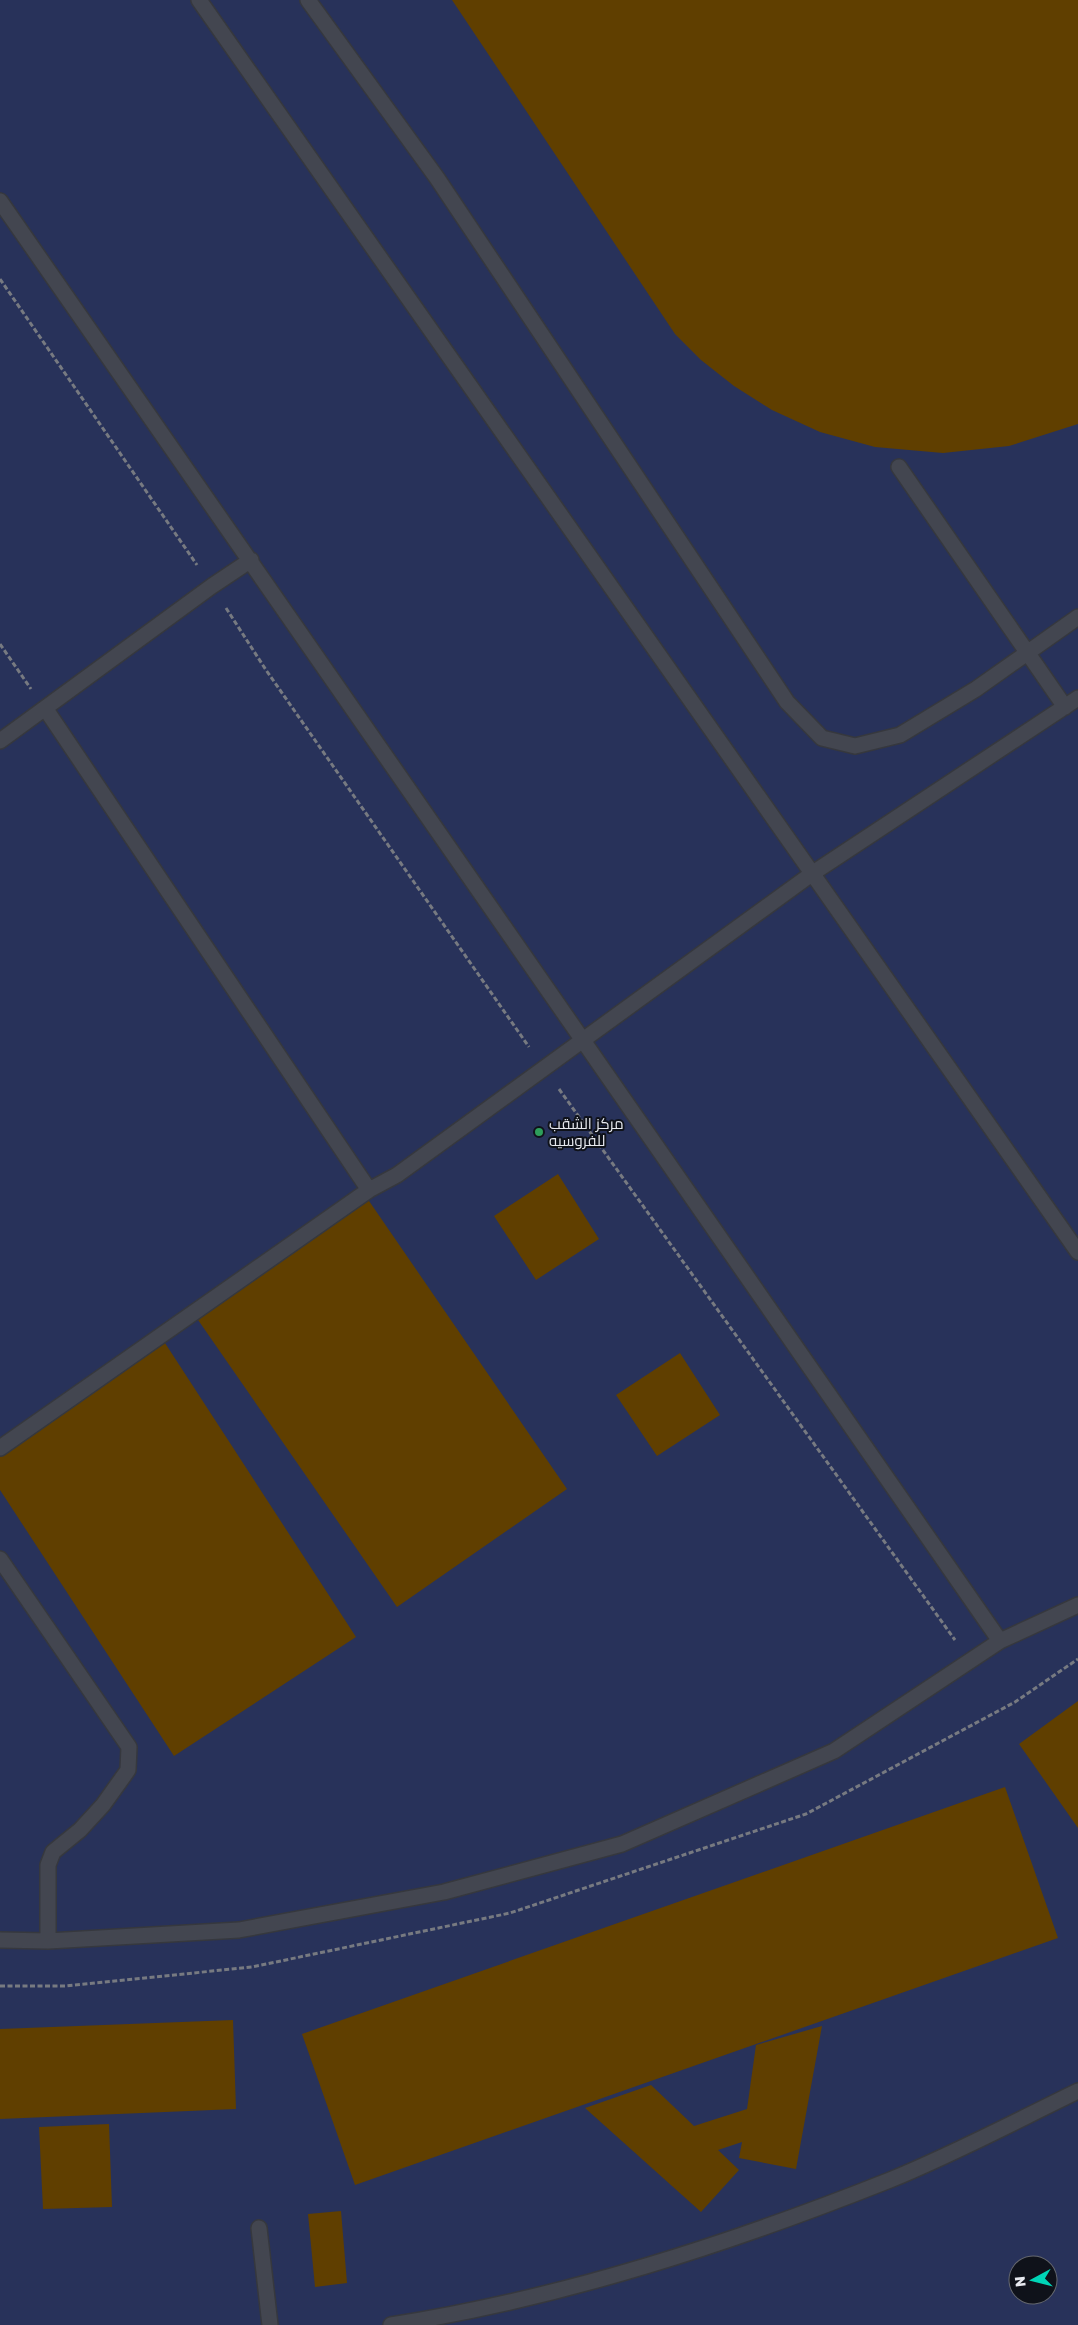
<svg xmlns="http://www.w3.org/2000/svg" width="1078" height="2325" font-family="'Golos Text',Cairo,sans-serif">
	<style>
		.green { fill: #28325a; fill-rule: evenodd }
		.building { fill: #603f00 }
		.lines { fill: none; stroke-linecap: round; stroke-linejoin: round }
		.lane-casing { stroke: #36383e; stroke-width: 18 }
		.path { stroke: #777a81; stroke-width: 3; stroke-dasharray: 5 2.5; stroke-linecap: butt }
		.lane { stroke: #434650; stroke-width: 15 }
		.leisure-dot { fill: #2e9e5b; stroke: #0f121a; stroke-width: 2 }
		.labels { text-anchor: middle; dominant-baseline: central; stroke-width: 4; stroke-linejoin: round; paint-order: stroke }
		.poi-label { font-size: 15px; fill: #e7e9ef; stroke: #0f121a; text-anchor: start }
	</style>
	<rect width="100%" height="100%" fill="#181b23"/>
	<path class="green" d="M0 0H1078V2325H0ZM1018 2265H1048V2295H1018Z"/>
	<path class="building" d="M452 0H1078V424L1009 446 943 453 875 447 820 432 772 410 734 386 701 360 675 334Z
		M558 1174 599 1239 536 1280 494 1216Z
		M367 1198 567 1489 397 1607 196 1317Z
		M165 1343 356 1637 174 1756 0 1490V1451Z
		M680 1353 720 1415 657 1456 616 1395Z
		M1078 1701V1828L1019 1744Z
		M1005 1787 1058 1938 355 2185 302 2034Z
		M233 2020 236 2109 0 2119V2029Z
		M822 2026 796 2169 739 2158 742 2142 718 2150 739 2170 701 2212 585 2108 651 2085 694 2126 747 2109 756 2045Z
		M109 2124 112 2207 43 2209 39 2127Z
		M341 2211 347 2283 315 2287 308 2214Z"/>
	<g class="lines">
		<g class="lane-casing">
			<path id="lane" d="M199 0 1078 1252
				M308 0 437 178 787 702 822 738 855 746 900 735 976 689 1078 617
				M0 201 1000 1641
				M899 467 1065 707
				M45 708 369 1190 397 1175 813 873 1078 698
				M0 741 212 586 251 560
				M0 1448 369 1190
				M0 1559 129 1747 128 1770 103 1805 80 1830 53 1852 48 1865V1941
				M0 1940 48 1941 239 1930 444 1892 622 1844 834 1751 1000 1641 1078 1605
				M259 2228 270 2325
				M391 2325C563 2298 729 2244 890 2180 954 2154 1016 2121 1078 2091"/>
		</g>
		<path class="path" d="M0 279 197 565
			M226 608 266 670 529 1047
			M0 644 31 689
			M559 1089 955 1640
			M0 1986H66L252 1967 510 1913 806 1814 1015 1702 1078 1659"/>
		<use href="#lane" class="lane"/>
	</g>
	<circle class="leisure-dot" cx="539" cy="1132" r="5"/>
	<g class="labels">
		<g class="poi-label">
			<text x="549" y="1123">مركز الشقب<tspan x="549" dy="17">للفروسيه</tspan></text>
		</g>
	</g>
	<g transform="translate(1033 2280) rotate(263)"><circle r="24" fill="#0f121a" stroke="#65686f"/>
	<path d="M0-4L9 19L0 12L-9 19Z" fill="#00d5b7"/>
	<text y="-8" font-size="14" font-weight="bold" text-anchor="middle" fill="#e7e9ef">N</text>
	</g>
</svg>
